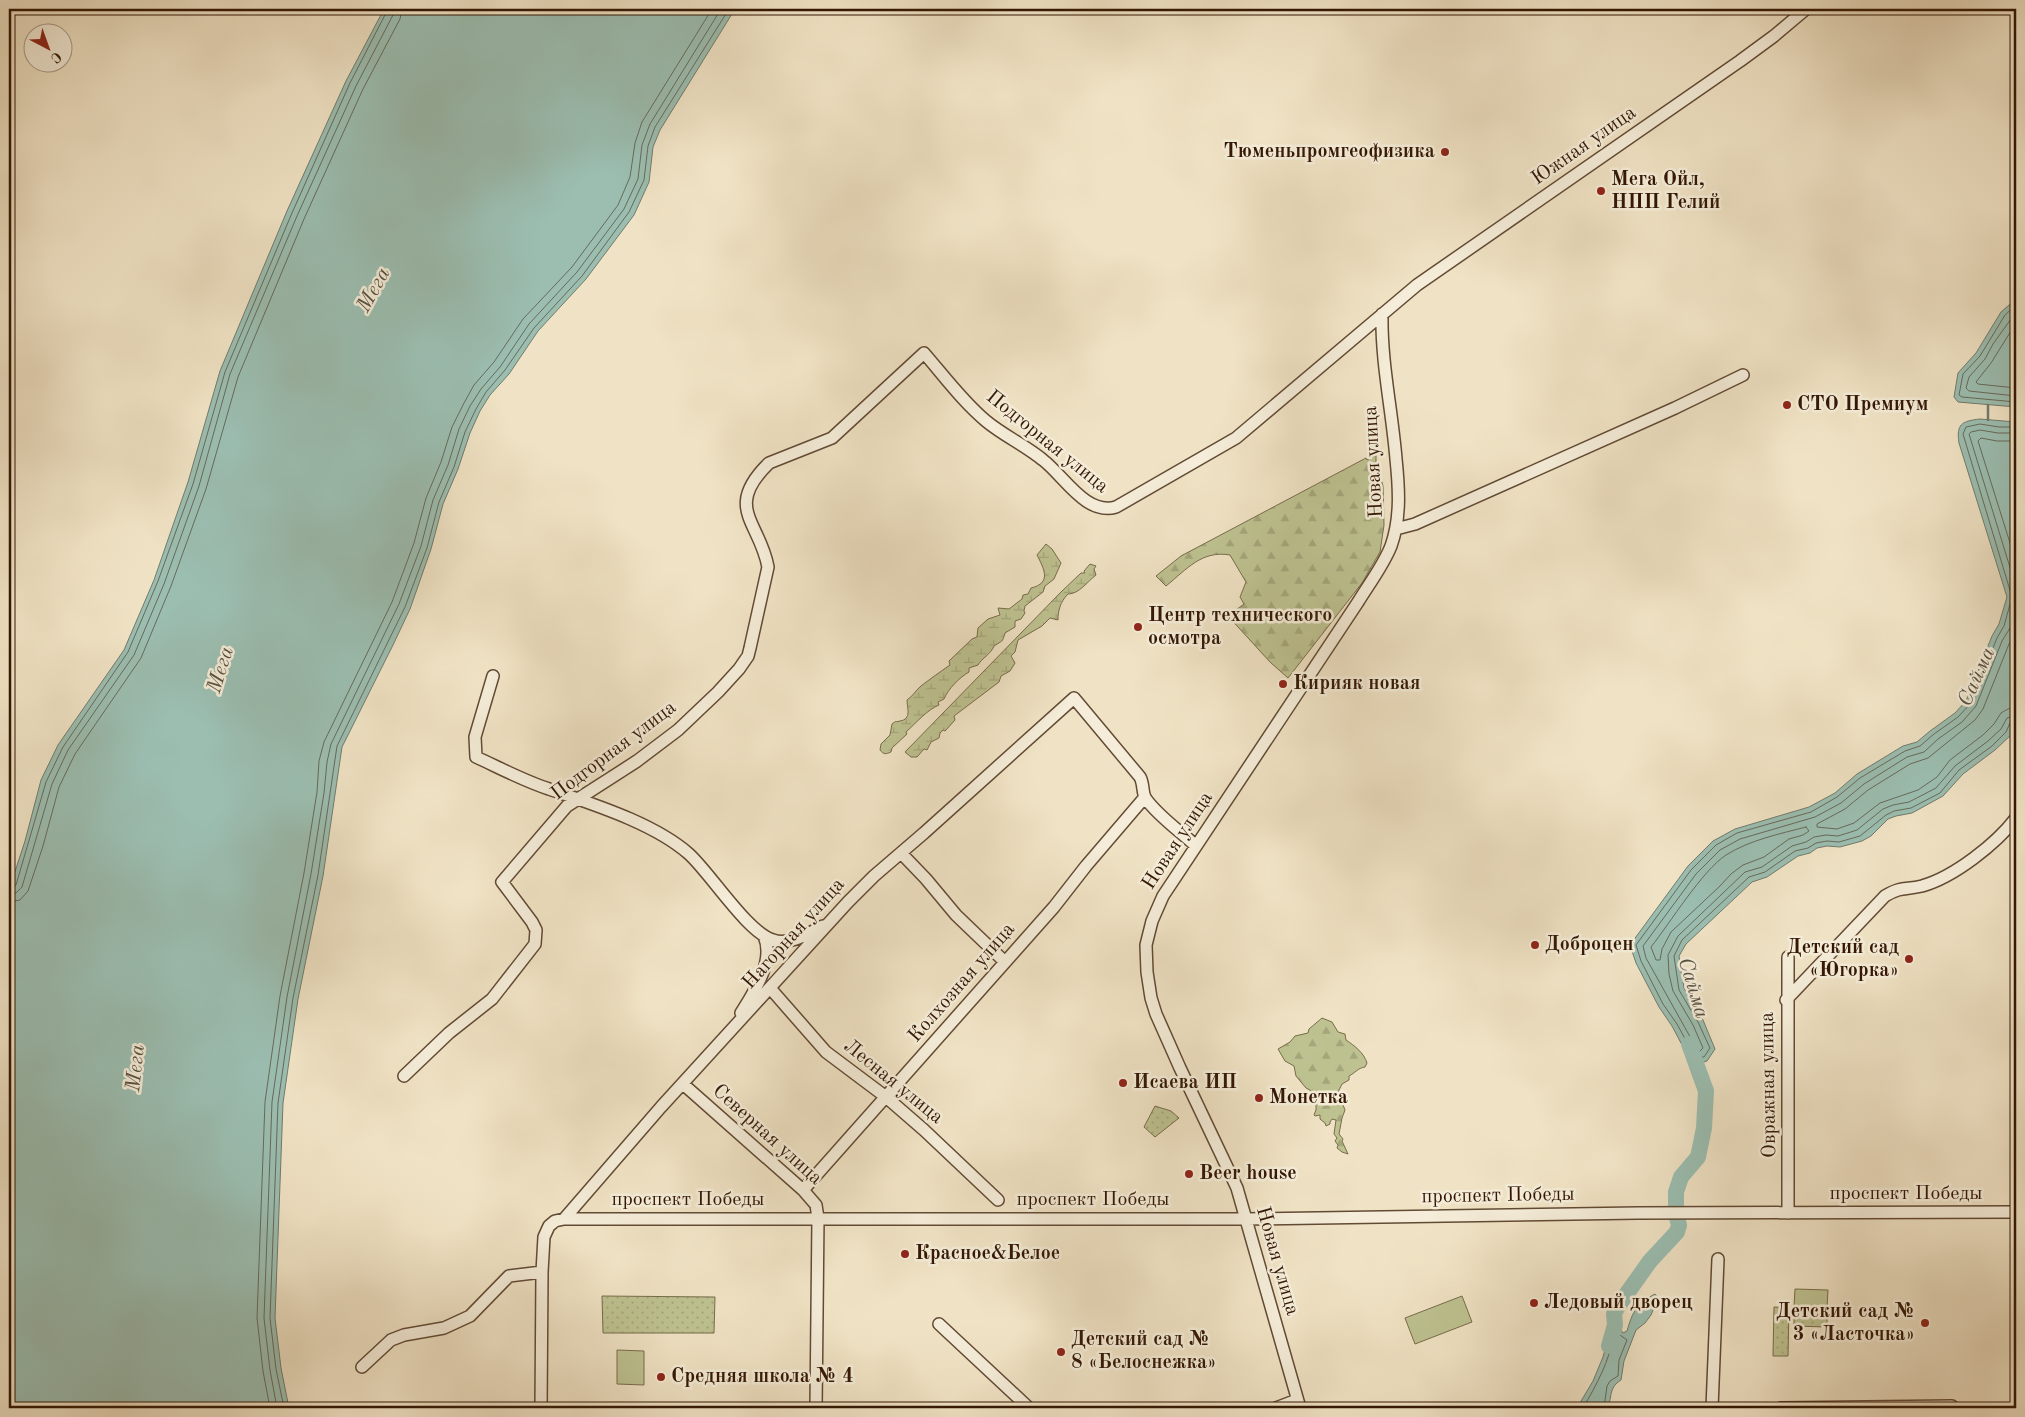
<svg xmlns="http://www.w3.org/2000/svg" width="2025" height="1417" font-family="'Old Standard TT',serif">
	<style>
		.grass { fill: #bec291; stroke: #786c4a }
		.forest { fill: url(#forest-firs); stroke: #786c4a }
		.wetland { fill: url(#wetland-marsh); stroke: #786c4a }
		.park { fill: url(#park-dots); stroke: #786c4a }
		.water { fill: #9bbeb1; stroke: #717b6c }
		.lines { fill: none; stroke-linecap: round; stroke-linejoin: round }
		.shore { stroke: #676a5a; stroke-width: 1 }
		.stream { stroke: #717b6c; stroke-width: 2.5 }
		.river { stroke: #9bbeb1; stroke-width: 16 }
		.minor-casing { stroke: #624a34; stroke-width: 14 }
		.minor { stroke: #f5edd9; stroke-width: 11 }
		.poi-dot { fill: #8f2418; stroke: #f5edd9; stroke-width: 2 }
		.labels { text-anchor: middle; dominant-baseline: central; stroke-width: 5; stroke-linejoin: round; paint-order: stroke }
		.street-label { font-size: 20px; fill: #331704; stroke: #f5edd9 }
		.poi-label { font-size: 20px; font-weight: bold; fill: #331704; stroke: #f5edd9; text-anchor: start }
		.water-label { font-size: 21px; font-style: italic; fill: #575141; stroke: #f5edd9 }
	</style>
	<defs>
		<pattern id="forest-firs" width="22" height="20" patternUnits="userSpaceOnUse" patternTransform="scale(1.25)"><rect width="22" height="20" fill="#bec291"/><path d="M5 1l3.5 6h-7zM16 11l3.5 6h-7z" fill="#a4a67b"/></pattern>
		<pattern id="wetland-marsh" width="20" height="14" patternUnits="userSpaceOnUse" patternTransform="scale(1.25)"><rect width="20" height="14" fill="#bec291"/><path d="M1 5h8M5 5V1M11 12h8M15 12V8" fill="none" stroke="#a4a67b"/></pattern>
		<pattern id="park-dots" width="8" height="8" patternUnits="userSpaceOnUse" patternTransform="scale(1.25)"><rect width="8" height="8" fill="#bec291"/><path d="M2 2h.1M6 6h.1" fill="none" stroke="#a4a67b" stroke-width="1.8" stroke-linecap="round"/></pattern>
	</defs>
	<rect width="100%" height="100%" fill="#f0e3c5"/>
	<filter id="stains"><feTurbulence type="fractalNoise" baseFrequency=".004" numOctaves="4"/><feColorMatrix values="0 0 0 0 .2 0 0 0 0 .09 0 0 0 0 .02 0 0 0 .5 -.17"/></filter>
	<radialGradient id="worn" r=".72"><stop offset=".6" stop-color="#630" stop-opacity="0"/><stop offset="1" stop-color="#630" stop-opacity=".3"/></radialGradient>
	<path class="grass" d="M1795 1289 1828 1290 1827 1308H1794Z
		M1462 1296 1472 1322 1415 1344 1405 1318Z
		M617 1350 644 1351V1385L617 1384Z"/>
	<path class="forest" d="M1376 455V462L1383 486 1384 525 1380 552 1362 583 1288 678 1270 662 1228 616 1244 604 1240 597 1246 582 1230 555C1202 550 1187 569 1166 586L1156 576 1181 556 1366 458 1367 460Z
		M1322 1018 1332 1022 1338 1032 1345 1034 1346 1040C1355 1046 1364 1053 1367 1063L1365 1067C1358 1068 1355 1073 1349 1076V1080L1342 1084 1338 1092 1345 1110 1342 1118 1339 1134 1343 1139 1342 1141 1348 1154 1342 1152 1337 1148 1338 1145 1335 1141 1337 1138 1334 1134 1336 1120 1332 1119 1330 1122V1124L1326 1126 1325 1123 1320 1119V1115L1315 1116 1314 1115 1316 1110V1097L1313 1096 1310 1090 1306 1088 1296 1076 1294 1066 1285 1061 1278 1049 1290 1042 1295 1036 1308 1033 1309 1029Z"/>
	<path class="wetland" d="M1046 544 1052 549 1061 563 1054 579 1045 586 1043 592 1025 606 1024 611 1025 613 1021 619 1015 621V627L1005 633C1002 643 1003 640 994 646 991 654 982 658 978 665L969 668V672C960 677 948 689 944 699L938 702 939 705C927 710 917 722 906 732L907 734 892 748 891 752C886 754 884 755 880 750L881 744 890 735 892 724C899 719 893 723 900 721 912 719 907 708 907 700 913 696 915 691 921 686 930 679 940 672 950 665L949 661 972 639 977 637 978 628 988 619 1000 615 998 608 1009 609 1022 599 1023 595 1028 594 1031 588C1052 583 1044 569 1037 555Z
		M1090 564 1096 566 1094 569 1096 575C1087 582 1079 594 1068 594 1060 602 1058 611 1058 620L1050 618 1042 626 1018 640 1015 652 1011 656 1015 663 1010 671 1001 676 999 682 954 716 955 720 945 731 943 730 940 733 939 738 931 742 927 750 924 749 917 757H911L905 752 1061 592 1081 573H1085L1084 571Z"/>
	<path class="park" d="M1155 1106 1171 1111 1179 1118 1155 1137 1144 1127Z
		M602 1296 715 1297 714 1333H603Z
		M1774 1307 1789 1308 1788 1356H1773Z
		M1794 1308H1827V1327L1794 1326Z"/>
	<path class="water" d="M384 9H735L660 130 653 147 649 182 634 215 586 279 538 331 509 374 490 395 480 411 470 433 458 469 443 504 431 549 410 609 393 645 342 747 323 876 298 999 283 1103 275 1318 281 1368 289 1408H9V890L25 841 41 780 58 745 124 650 154 580 188 482 220 371 287 211 346 81Z
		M2016 299V407L1958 402 1954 397 1958 373 1976 353 2001 312Z
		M1980 419 2016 422V720L2011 735 1995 750 1963 774 1943 796 1912 813 1896 816 1888 819 1871 836 1862 841 1840 847 1827 846 1817 848 1810 853 1798 856 1767 877 1752 882 1686 944 1679 956 1684 988 1703 1020 1715 1049 1707 1061 1697 1064 1691 1062 1672 1026 1659 1007 1636 963 1630 945 1688 866 1713 841 1735 829 1809 807 1835 793 1857 774 1903 746 1917 742 1930 731 1955 713 1966 701 1992 636 1999 624 2007 597 1959 443C1956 424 1962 421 1980 419Z
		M1655 1294 1658 1298 1651 1315 1645 1323 1636 1330 1624 1361 1621 1380C1609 1387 1612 1396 1608 1408H1577L1593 1381 1603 1357 1611 1327 1618 1325 1623 1333 1627 1331C1633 1311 1636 1304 1655 1294Z"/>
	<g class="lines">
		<path class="shore" d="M2016 305 2005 315 1980 356 1963 374 1959 395 1962 397 2016 402
			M2016 312 1993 344 1985 359 1969 377 1966 388 1969 391 2016 396
			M2016 323 1991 363 1976 382 1978 384 2016 388
			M2016 427H1999L1980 424 1966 427 1963 434 2012 597 2004 626 1997 638 1970 704 1958 717 1934 734 1920 746 1905 751 1860 778 1837 797 1811 812 1737 833 1716 845 1691 870 1636 945 1641 961 1663 1004 1677 1024 1695 1057H1704L1710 1048 1698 1022 1679 990 1674 956 1682 940 1749 877 1765 872 1795 851 1808 848 1816 843 1827 841 1839 842 1860 836 1886 815 1894 811 1911 808 1940 793 1959 770 1992 746 2006 732 2010 723 2016 721
			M2016 433H1998L1980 430 1971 432 1969 434 2016 587
			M2016 441H1997L1981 438 1978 441 2016 562
			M2016 608 2010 628 2002 641 1976 706 1962 722 1938 739 1924 752 1907 757 1864 784 1841 803 1815 817 1740 839 1720 850 1696 874 1643 946 1646 958 1698 1051H1700L1703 1048 1693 1025 1673 991 1669 974 1668 955 1678 936 1745 872 1762 867 1792 846 1806 842 1814 837 1826 835 1838 836 1857 830 1883 809 1893 805 1909 802 1936 788 1955 766 1988 741 2001 729 2007 718 2016 715
			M2016 632 2009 644 1983 709 1975 720 1928 758 1910 764 1868 790 1845 809 1817 824V827L1837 829 1854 823 1880 803 1918 790 1937 777 1950 760 1983 735 1994 724 2001 713 2008 709 2016 707
			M1806 827 1809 831 1803 835 1789 839 1764 857 1743 865 1731 874 1720 886 1671 932 1662 949 1660 960H1656L1651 947C1670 923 1702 871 1726 855 1750 840 1779 834 1806 827Z
			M9 889 13 888 16 885 46 782 63 747 128 652 158 581 193 484 225 372 292 213 350 83 388 9
			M9 895 16 893 22 887 52 784 68 750 134 655 164 584 199 486 230 374 297 216 356 86 393 15 395 9
			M9 902 20 900 28 891 43 846 59 787 75 754 141 658 171 586 206 489 238 377 304 219 363 89 400 19 402 9
			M270 1408 263 1371 257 1318 265 1102 280 996 304 873 317 792 319 761 324 742 392 602 414 543 426 498 441 462 452 427 464 403 474 385 494 362 523 319 572 267 618 205 630 177 635 143 642 122 712 9
			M277 1408 270 1370 264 1318 272 1102 287 997 311 874 324 793 327 762 331 744 399 604 421 546 433 500 448 465 459 429 470 406 481 389 500 367 529 324 577 272 624 209 638 179 642 145 650 124 721 9
			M284 1408 276 1369 270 1318 278 1103 293 998 318 875 337 746 405 607 427 548 439 502 454 467 465 432 476 409 486 392 505 370 534 328 582 276 629 212 644 180 648 146 655 127 729 9
			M1583 1408C1597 1384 1609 1362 1614 1334L1616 1332 1627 1340 1619 1360 1618 1376 1610 1381 1607 1386 1604 1408"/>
		<path class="stream" d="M1988 420V405"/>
		<path class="river" d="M1609 1346 1615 1325 1614 1314 1618 1306 1650 1261 1677 1232 1679 1225 1676 1214V1192L1681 1177 1698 1157 1704 1128 1706 1091 1689 1044"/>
		<g class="minor-casing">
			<path id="minor" d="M1396 529 1415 524 1675 408 1743 375
				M493 676 475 737 476 757C500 768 524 781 549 789 592 804 654 823 689 854 711 874 747 932 773 940 789 946 809 933 823 926
				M901 853 926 879 956 915 1005 962
				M1788 957V1213
				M770 988 826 1052 886 1097 924 1130 998 1200
				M1786 1000 1885 896C1902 886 1905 890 1922 886 1954 877 1996 844 2016 818
				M741 1013C754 992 775 961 764 936
				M404 1076 449 1033 492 999 535 944 536 930 532 922 502 882 567 806 637 761 678 730 718 692 739 669 748 656 750 648 768 567C760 522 723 508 769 463L832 438 924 353C944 376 963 402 986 421 1004 436 1025 445 1043 460 1064 476 1086 516 1116 507L1236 438 1417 285 1740 61 1774 36 1806 9
				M683 1084 803 1190 816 1205 818 1218 816 1408
				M803 1190 1054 907 1086 866 1145 797
				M564 1219 661 1107 848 902 874 876 924 833 1074 698 1140 777C1144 784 1142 794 1146 799 1159 817 1180 831 1196 846
				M939 1324 1029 1408
				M362 1367 391 1340 404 1335 444 1328 470 1316 509 1276 542 1272
				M541 1408 542 1272 544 1237 549 1226 555 1221 564 1219H1247L1638 1213 2016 1212
				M1276 1408 1297 1400
				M1300 1408 1237 1188 1180 1068 1156 1014 1151 998 1147 972 1146 945 1152 921 1163 896 1358 602C1369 584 1383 566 1391 546 1401 518 1399 488 1396 459 1392 410 1381 362 1382 314
				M1712 1408 1718 1259
				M1781 1408 1952 1406"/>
		</g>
		<use href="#minor" class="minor"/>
	</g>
	<g class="poi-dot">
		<circle cx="1445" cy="152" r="5"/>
		<circle cx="1601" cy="191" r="5"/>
		<circle cx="1787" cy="405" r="5"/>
		<circle cx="1138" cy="627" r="5"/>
		<circle cx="1283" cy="684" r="5"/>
		<circle cx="1535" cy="945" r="5"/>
		<circle cx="1909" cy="959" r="5"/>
		<circle cx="1123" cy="1083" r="5"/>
		<circle cx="1259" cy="1098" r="5"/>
		<circle cx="1189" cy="1174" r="5"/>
		<circle cx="905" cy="1254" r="5"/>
		<circle cx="1534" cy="1303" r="5"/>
		<circle cx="1925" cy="1323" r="5"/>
		<circle cx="1061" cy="1352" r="5"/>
		<circle cx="661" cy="1377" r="5"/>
	</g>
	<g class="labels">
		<g class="street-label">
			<text transform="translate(1584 146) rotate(-35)">Южная улица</text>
			<text transform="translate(1047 442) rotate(39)">Подгорная улица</text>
			<text transform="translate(1374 462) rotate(-93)">Новая улица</text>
			<text transform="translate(614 751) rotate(-37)">Подгорная улица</text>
			<text transform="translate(1178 841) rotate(-57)">Новая улица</text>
			<text transform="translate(794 934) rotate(-48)">Нагорная улица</text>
			<text transform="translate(962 983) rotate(-49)">Колхозная улица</text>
			<text transform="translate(893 1082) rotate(39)">Лесная улица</text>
			<text transform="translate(1769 1085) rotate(-91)">Овражная улица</text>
			<text transform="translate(767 1135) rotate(42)">Северная улица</text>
			<text x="1906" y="1194">проспект Победы</text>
			<text transform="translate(1498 1196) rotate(-1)">проспект Победы</text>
			<text x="688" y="1200">проспект Победы</text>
			<text x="1093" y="1200">проспект Победы</text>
			<text transform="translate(1277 1261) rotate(74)">Новая улица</text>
		</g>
		<g class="poi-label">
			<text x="1435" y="152" text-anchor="end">Тюменьпромгеофизика</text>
			<text x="1611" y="180">Мега Ойл,<tspan x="1611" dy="23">НПП Гелий</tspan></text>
			<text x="1797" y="405">СТО Премиум</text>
			<text x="1148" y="616">Центр технического<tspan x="1148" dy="23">осмотра</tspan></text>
			<text x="1293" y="684">Кирияк новая</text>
			<text x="1545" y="945">Доброцен</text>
			<text x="1899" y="948" text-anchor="end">Детский сад<tspan x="1899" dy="23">«Югорка»</tspan></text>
			<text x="1133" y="1083">Исаева ИП</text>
			<text x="1269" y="1098">Монетка</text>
			<text x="1199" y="1174">Beer house</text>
			<text x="915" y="1254">Красное&amp;Белое</text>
			<text x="1544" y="1303">Ледовый дворец</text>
			<text x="1915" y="1312" text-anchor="end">Детский сад №<tspan x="1915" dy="23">3 «Ласточка»</tspan></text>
			<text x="1071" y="1340">Детский сад №<tspan x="1071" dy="23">8 «Белоснежка»</tspan></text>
			<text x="671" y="1377">Средняя школа № 4</text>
		</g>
		<g class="water-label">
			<text transform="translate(374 290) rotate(-61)">Мега</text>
			<text transform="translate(221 670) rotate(-73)">Мега</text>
			<text transform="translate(1977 677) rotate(-66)">Сайма</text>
			<text transform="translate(1693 988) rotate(73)">Сайма</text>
			<text transform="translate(136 1068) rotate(-84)">Мега</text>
		</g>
	</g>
	<rect width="2025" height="1417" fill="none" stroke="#f0e3c5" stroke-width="30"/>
	<rect x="10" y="10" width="2005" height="1397" fill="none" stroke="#331704" stroke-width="2.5"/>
	<rect x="15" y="15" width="1995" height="1387" fill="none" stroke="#331704"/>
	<g transform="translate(48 48) rotate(139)"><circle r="24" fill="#f5edd9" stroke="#a79784"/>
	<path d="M0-4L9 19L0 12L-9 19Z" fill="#8f2418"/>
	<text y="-8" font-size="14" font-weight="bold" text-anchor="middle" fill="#331704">С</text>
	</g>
	<rect width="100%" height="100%" filter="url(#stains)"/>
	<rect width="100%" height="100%" fill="url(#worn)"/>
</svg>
